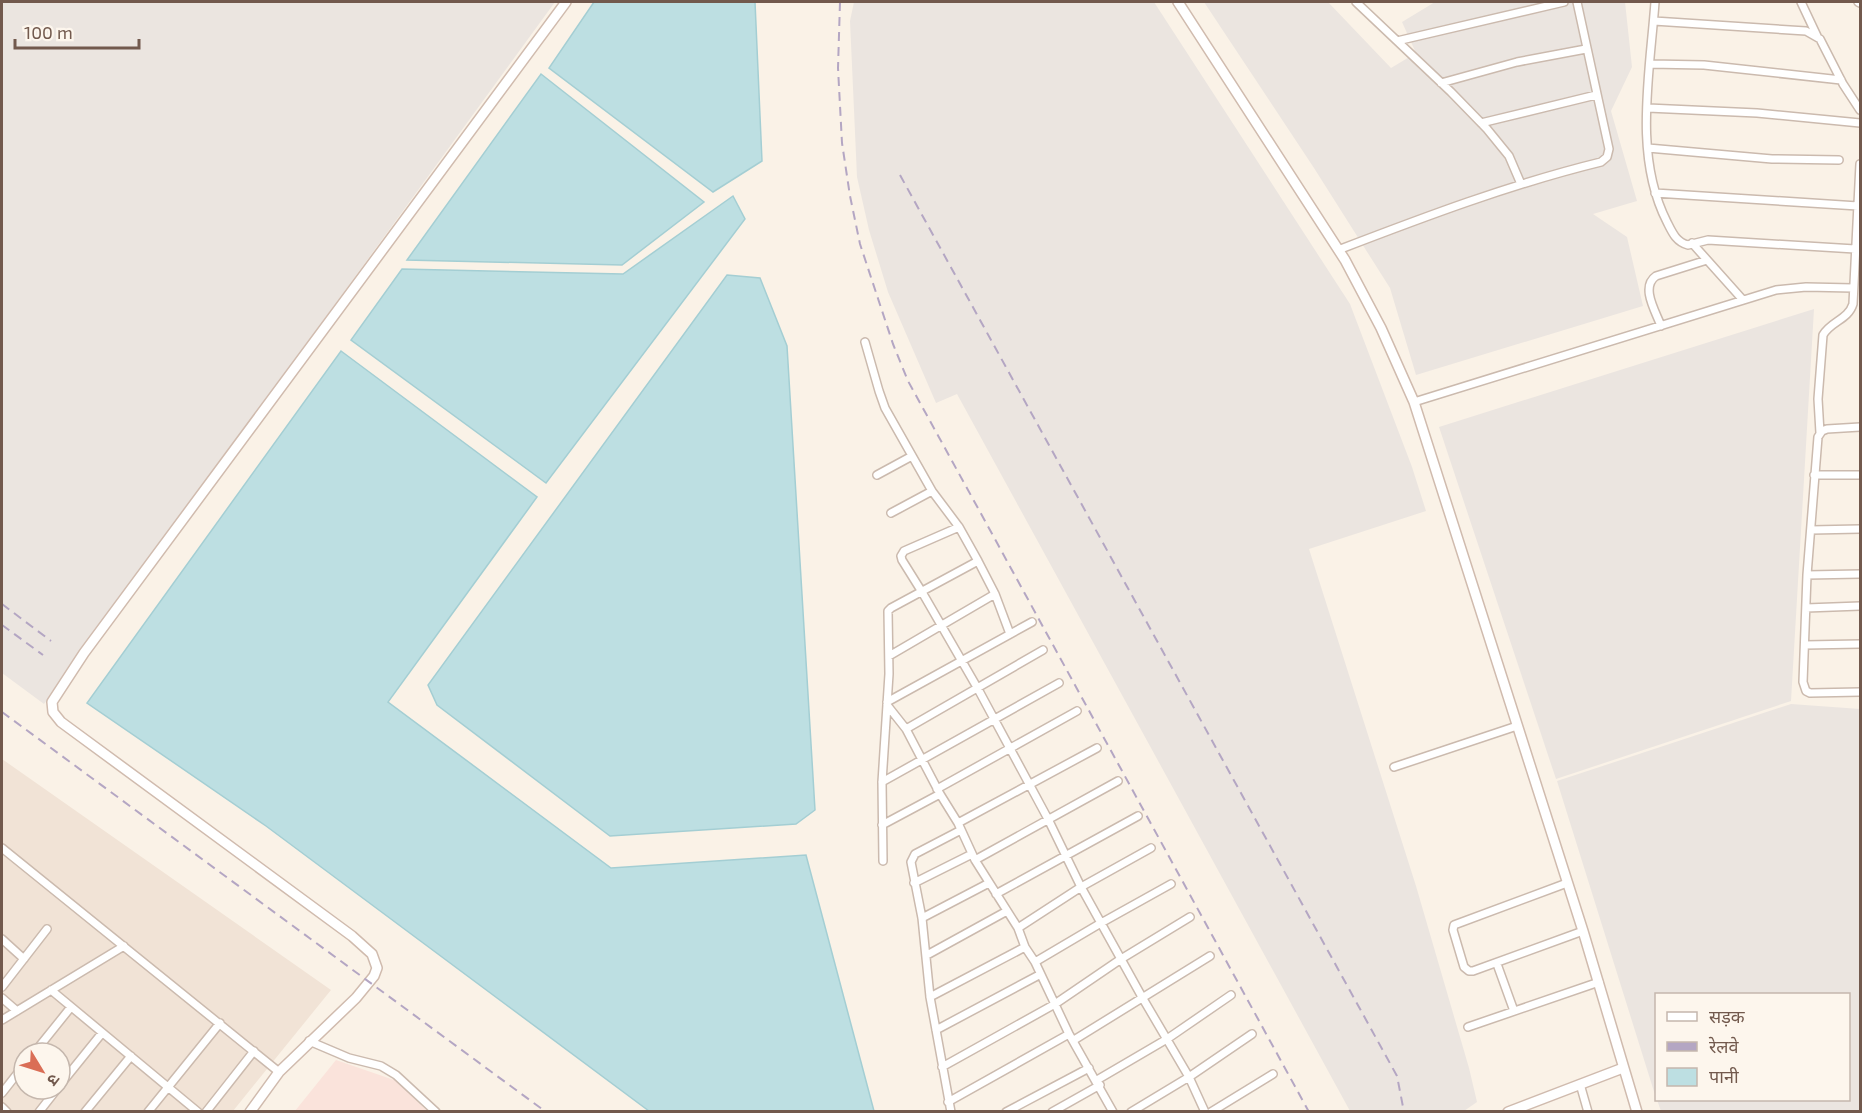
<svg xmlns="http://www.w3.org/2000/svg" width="1862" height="1113" font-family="'Exo 2','Noto Sans Devanagari',sans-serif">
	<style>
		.residential { fill: #f1e3d6; fill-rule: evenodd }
		.commercial { fill: #fae3db }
		.industrial { fill: #ebe5e0 }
		.water { fill: #bddfe2; stroke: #a4ced3; stroke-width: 1.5 }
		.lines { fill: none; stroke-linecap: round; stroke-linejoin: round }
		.street-casing { stroke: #cbbaae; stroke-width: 10 }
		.secondary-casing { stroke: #d0bbae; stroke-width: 12 }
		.street { stroke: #fff; stroke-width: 7 }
		.secondary { stroke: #fff; stroke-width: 9 }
		.rail { stroke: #b4a6c3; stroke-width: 2; stroke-dasharray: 9 6; stroke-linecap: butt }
	</style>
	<rect width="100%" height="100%" fill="#faf2e7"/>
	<path class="residential" d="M2 759 331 990 233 1111H2ZM24 1053H60V1089H24Z"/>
	<path class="commercial" d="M336 1060 397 1081 427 1111H295Z"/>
	<path class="industrial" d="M2 2H555L44 704 2 673Z
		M854 2H1154L1350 304 1412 467 1426 511 1309 549 1416 886 1469 1068 1477 1102 1464 1111H1350L957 394 936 403 888 292 869 230 857 177 850 21Z
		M1204 2H1328L1391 68 1416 53 1402 22 1435 2H1625L1632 67 1611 111 1637 201 1593 214 1627 237 1643 306 1416 375 1390 288 1314 168Z
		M1814 309 1791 701 1556 779 1439 427Z
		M1791 704 1860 709V1111H1661L1657 1100H1848V994H1656V1098L1557 781Z"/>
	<path class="water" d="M594 2H755L762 161 713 192 549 68Z
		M541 74 704 202 622 265 407 260Z
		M733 196 745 219 546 483 351 340 402 269 623 274Z
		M727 275 760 278 787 346 815 810 796 824 610 836 437 705 428 685Z
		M341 351 537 497 388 702 611 868 806 855 874 1111H649L266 826 87 703Z"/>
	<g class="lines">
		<g class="street-casing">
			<path id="street" d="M1356 2 1451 92 1487 129 1509 156 1521 184
				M1655 2C1650 73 1633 156 1667 222 1672 232 1676 242 1688 245L1708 240 1855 249
				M1801 2 1817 36
				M1858 2 1860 3
				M1654 21 1806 31 1820 39 1843 84 1860 110
				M1397 41 1564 2
				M1650 64 1704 65 1841 80
				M1441 83 1517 62 1586 49
				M1648 108 1757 113 1860 123
				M1481 123 1596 95
				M1648 148 1772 159 1839 160
				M1655 193 1858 206
				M1692 243 1743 300
				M1338 250C1424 217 1511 184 1601 162L1607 157 1609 149 1577 2
				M1661 326C1656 312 1640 287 1656 276L1707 260
				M865 342 879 391 885 408 932 491 959 527 978 561 995 594 1010 634
				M1414 402 1776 290 1806 287 1853 288
				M1860 427 1827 429 1822 431 1818 437 1807 575 1803 682 1806 691 1810 693 1860 692
				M1820 433 1818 399 1823 335C1831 321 1848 320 1853 304L1860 164
				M877 475 912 456
				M1814 475H1860
				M891 513 932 491
				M959 527 904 551 901 556 902 560 922 592 978 689 1048 819 1081 887 1142 997 1189 1077 1205 1112
				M1811 530 1860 529
				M1807 575 1860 574
				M1806 608 1860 606
				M1805 645 1860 644
				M889 656 995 594
				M887 702 1032 622
				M887 705 906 729 940 794 958 823 975 860 1018 928 1025 947 1035 962 1069 1034 1113 1112
				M906 729 1043 650
				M1394 767 1517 726
				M882 782 1059 683
				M937 789 1077 711
				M958 823 1097 748
				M882 825 940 794
				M2 848 279 1072
				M975 860 1118 781
				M883 861 882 782 889 674 888 611 891 608 978 561
				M914 883 972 854
				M1567 883 1454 925 1453 930 1464 967 1469 971H1473L1583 931
				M996 894 1138 816
				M922 918 989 883
				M1018 928 1081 887 1151 848
				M2 939 24 959
				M927 955 1007 911
				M1035 962 1101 923 1171 884
				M1497 964 1514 1011
				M2 987 47 929
				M51 990 198 1112
				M930 997 1025 947
				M2 998 17 1011
				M2 1020 124 946
				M1468 1027 1599 982
				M936 1030 1039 975
				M1074 1040 1210 956
				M309 1041 349 1058 381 1066 396 1075 436 1112
				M34 1053 71 1007
				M942 1067 1055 1004 1121 959 1190 917
				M1097 1080 1167 1039 1231 995
				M1580 1084 1588 1112
				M60 1085 102 1033
				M2 1093 24 1065
				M948 1102 1069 1034
				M2 1107 7 1112
				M39 1112 57 1089
				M85 1112 131 1056
				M148 1112 220 1023
				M206 1112 254 1051
				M951 1112 930 997 922 918 911 862 915 854 961 830
				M1006 1112 1089 1068
				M1052 1112 1100 1085
				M1131 1112 1189 1077 1252 1034
				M1211 1112 1273 1074"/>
		</g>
		<g class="secondary-casing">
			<path id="secondary" d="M1178 2 1345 260 1381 328 1414 402 1583 931 1637 1112
				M250 1112 279 1072 356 998 374 976 377 968 372 954 352 936 61 722 53 712 52 702 84 653 566 2
				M1508 1112 1623 1068"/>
		</g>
		<use href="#street" class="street"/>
		<use href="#secondary" class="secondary"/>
		<path class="rail" d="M840 2 838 68 842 143 850 196 860 244 893 344 908 381 979 510 1309 1112
			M900 175 1397 1076 1404 1112
			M2 604 51 641
			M2 625 43 655
			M2 712 546 1112"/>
	</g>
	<rect width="1862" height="1113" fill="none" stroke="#72594d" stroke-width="6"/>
	<rect x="1655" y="993" width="195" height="108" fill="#fdf6ed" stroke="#c5b7ad" stroke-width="1.5"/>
	<rect x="1667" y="1012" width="30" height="9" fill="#ffffff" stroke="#c5b7ad" stroke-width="1.5"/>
	<text x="1709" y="1023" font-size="18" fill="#72594d">सड़क</text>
	<rect x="1667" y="1042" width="30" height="9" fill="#b4a6c3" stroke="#c5b7ad" stroke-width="1.5"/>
	<text x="1709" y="1053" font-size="18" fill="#72594d">रेलवे</text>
	<rect x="1667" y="1068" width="30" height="18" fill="#bddfe2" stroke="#c5b7ad" stroke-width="1.5"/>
	<text x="1709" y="1083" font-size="18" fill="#72594d">पानी</text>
	<g transform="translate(42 1071) rotate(128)"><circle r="28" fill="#fdf6ed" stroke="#c5b7ad" stroke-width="1.5"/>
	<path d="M0-4.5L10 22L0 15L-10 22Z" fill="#da6e56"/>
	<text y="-9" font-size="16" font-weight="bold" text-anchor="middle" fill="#72594d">उ</text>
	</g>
	<path d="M15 39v9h124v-9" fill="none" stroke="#72594d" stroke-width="3"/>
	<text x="24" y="39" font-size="18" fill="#72594d" stroke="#fdf6ed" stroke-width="4.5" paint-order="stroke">100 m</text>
</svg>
